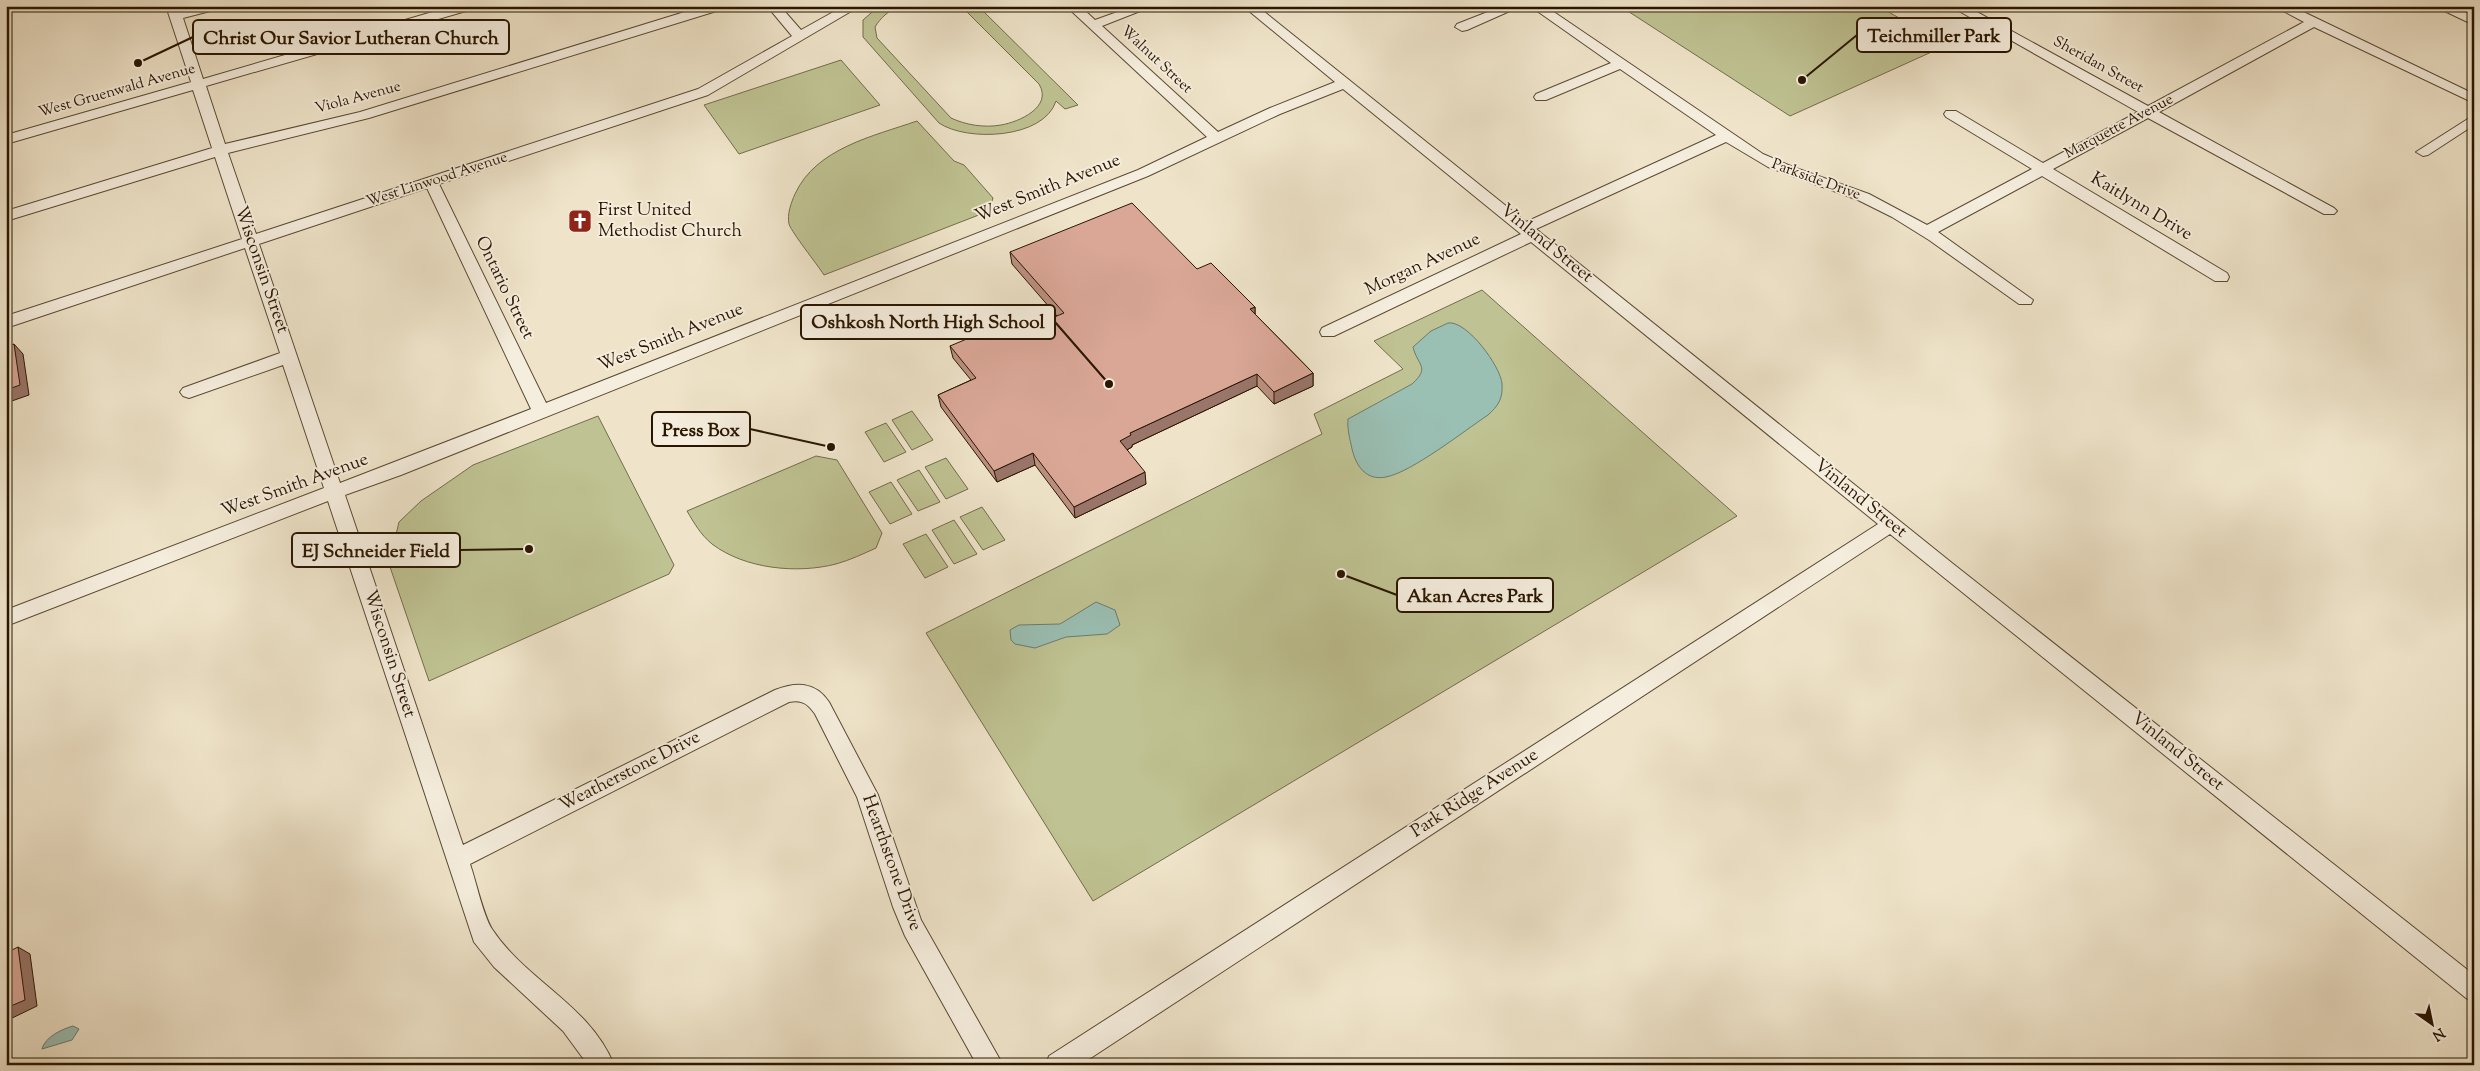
<svg xmlns="http://www.w3.org/2000/svg" width="2480" height="1071" font-family="'Sorts Mill Goudy',serif">
	<style>
		.green { fill: #bfc292; stroke: #746c4a }
		.water { fill: #9abfb3; stroke: #6d7b6c }
		.lines { fill: none; stroke-linecap: round; stroke-linejoin: round }
		.minor-casing { stroke: #5a4a33; stroke-width: 2 }
		.minor { fill: #f5eddd; fill-rule: evenodd }
		.wall { fill: #bb9082; stroke: #291601 }
		.shaded-wall { fill: #99756a; stroke: #291601 }
		.building { fill: #daa797; stroke: #291601 }
		.labels { text-anchor: middle; dominant-baseline: central; stroke-width: 4; stroke-linejoin: round; paint-order: stroke }
		.far-street-label { font-size: 15px; fill: #291601; stroke: #f5eddd }
		.street-label { font-size: 18px; fill: #291601; stroke: #f5eddd }
		.poi-label { font-size: 18px; fill: #291601; stroke: #f5eddd; text-anchor: start }
		.leader { fill: none; stroke: #291601; stroke-width: 2 }
		.callout-dot { fill: #291601; stroke: #f5eddd; stroke-width: 2 }
		.callout { fill: #f5eddd; stroke: #291601; stroke-width: 2 }
		.callout-label { font-size: 19px; text-anchor: middle; font-weight: bold; fill: #291601 }
	</style>
	<rect width="100%" height="100%" fill="#efe4ca"/>
	<filter id="stains"><feTurbulence type="fractalNoise" baseFrequency=".004" numOctaves="4"/><feColorMatrix values="0 0 0 0 .2 0 0 0 0 .09 0 0 0 0 .02 0 0 0 .5 -.17"/></filter>
	<radialGradient id="worn" r=".72"><stop offset=".6" stop-color="#630" stop-opacity="0"/><stop offset="1" stop-color="#630" stop-opacity=".3"/></radialGradient>
	<path class="green" d="M879 6H898C888 12 881 17 875 27L877 38 951 118C966 125 984 128 1001 125 1019 122 1053 107 1039 84L961 6 979 7 1078 105 1065 109 1056 101C1044 139 967 142 939 123L863 37V20Z
		M1629 6H1878L1947 45 1790 116 1623 8Z
		M841 60 880 105 739 154 704 105Z
		M917 121 954 161 964 165 993 198 989 211 824 275C817 264 792 233 789 224 787 214 791 203 795 194 816 148 874 136 917 121Z
		M1482 290 1737 516 1093 901 926 633 1322 434 1314 414 1403 369 1374 341Z
		M912 411 933 440 912 450 892 420Z
		M598 416 674 565 669 574 429 681 389 564 399 522 421 501 473 465Z
		M886 423 906 452 884 462 865 432Z
		M816 456 837 460 882 533 876 548C863 554 850 560 836 564 797 574 745 569 712 544 701 535 694 523 687 511Z
		M946 458 968 489 946 499 925 467Z
		M919 470 940 502 918 511 897 480Z
		M891 482 912 514 890 524 869 492Z
		M982 507 1005 540 983 550 960 517Z
		M954 520 977 554 954 564 932 530Z
		M926 534 948 567 925 578 903 544Z"/>
	<path class="water" d="M1448 323C1467 320 1501 367 1502 384 1503 399 1498 406 1488 415 1464 431 1412 472 1386 477 1366 481 1356 466 1352 449 1350 439 1347 429 1348 419L1412 384C1431 367 1417 365 1413 347L1431 331Z
		M1096 602 1115 610 1120 625 1107 634 1066 637 1035 648 1015 644 1011 640 1010 630 1019 625 1060 624Z
		M73 1026 79 1029 72 1040 42 1049C45 1037 62 1029 73 1026Z"/>
	<g class="lines">
		<g class="minor-casing">
			<path id="minor" d="M166 6H179L180 11 197 6H219L218 9 183 18 203 79 453 6H474L473 9 206 86 225 144 360 112 704 6H724L723 9 369 118 228 153 256 234 698 89 792 36 767 6H780L801 30 844 6H860L708 95 439 184 546 403 1138 170 1207 137 1066 6H1080L1095 20 1134 6H1153L1102 26 1218 132 1270 108 1335 82 1243 6H1257L1526 222 1716 135 1620 69 1546 100H1536L1534 97 1536 94 1611 63 1530 6H1545L1763 154 1793 167 1869 194 1927 225 2032 169 1946 117 1944 114 1946 111H1956L2043 163 2138 112 1950 6H1966L2148 106 2304 22 2274 6H2291L2474 94V103L2314 27 2159 112 2334 208 2337 211 2334 214H2324L2148 118 2053 169 2227 273 2229 277 2227 281H2215L2042 176 1938 232 2033 300 2031 304H2019L1929 240 1892 217 1858 200 1768 167 1726 142 1536 229 1952 563 2474 975V1002L2466 998 1890 534 1080 1065H1046L1049 1056 1878 524 1531 242 1334 336H1322L1320 332 1322 328 1521 234 1343 89 1280 114 1148 176 401 475 345 495 463 845 775 690C796 682 815 681 829 702L878 795 921 920 1003 1065H977L905 936 893 907 857 797 815 714C808 704 802 699 789 702L470 864C476 881 483 915 492 929 526 981 589 1004 614 1065H588L563 1031 494 967 474 942 328 501 6 626V610L324 488 283 365 189 398 183 396 180 392 183 388 280 353 245 248 6 328V316L242 239 215 157 6 221V211L212 148 193 90 6 144V135L191 82ZM427 188 531 409 340 483 259 244Z
				M1503 6H1521L1467 30 1462 31 1455 27 1457 24Z
				M2434 6H2451L2474 16V25Z
				M2474 115V125L2428 155 2423 156 2416 152Z"/>
		</g>
		<use href="#minor" class="minor"/>
	</g>
	<path class="wall" d="M1010 252 1197 269 1255 307V314L1313 373V386L1274 404 1257 386 1132 445V447L1127 450 1146 484 1075 518 1035 465 997 482 941 407 938 395 971 380 953 358 950 346 1028 328 1057 316 1012 264Z"/>
	<path class="shaded-wall" d="M6 17 9 21 11 35 6 36Z
		M1255 307V319L1250 309Z
		M14 344 23 354 29 395 6 403V390Z
		M1313 373V386L1274 404V392Z
		M1257 374V386L1132 445V447L1121 453 1120 441 1130 433Z
		M1033 453 1035 465 997 482 994 471Z
		M1145 472 1146 484 1075 518 1074 507Z
		M6 645 8 661 6 662Z
		M18 947 30 954 37 1006 6 1021V1008Z"/>
	<path class="building" d="M1132 203 1197 269 1211 263 1255 307 1250 309 1313 373 1274 392 1257 374 1130 433 1131 435 1120 441 1145 472 1074 507 1033 453 994 471 938 395 976 378 950 346 1019 317 1028 328 1064 313 1010 252Z
		M14 344 20 385 6 390V347Z
		M18 947 25 1000 6 1008V953Z"/>
	<defs>
		<g id="church-square" transform="scale(1.25)"><rect x="-9" y="-9" width="18" height="18" rx="4" fill="#8f2418" stroke="#f5eddd"/><path d="M-1.2-6h2.4v3.5h3.3v2.4h-3.3V6h-2.4V-.1h-3.3v-2.4h3.3Z" fill="#fff"/></g>
	</defs>
	<g fill-rule="evenodd">
		<use href="#church-square" x="580" y="221"/>
	</g>
	<g class="labels">
		<g class="far-street-label">
			<text transform="translate(1156 60) rotate(43)">Walnut Street</text>
			<text transform="translate(2098 65) rotate(29)">Sheridan Street</text>
			<text transform="translate(117 91) rotate(-16)">West Gruenwald Avenue</text>
			<text transform="translate(358 98) rotate(-15)">Viola Avenue</text>
			<text transform="translate(2119 127) rotate(-28)">Marquette Avenue</text>
			<text transform="translate(437 180) rotate(-18)">West Linwood Avenue</text>
			<text transform="translate(1816 180) rotate(20)">Parkside Drive</text>
		</g>
		<g class="street-label">
			<text transform="translate(1048 189) rotate(-22)">West Smith Avenue</text>
			<text transform="translate(2141 207) rotate(31)">Kaitlynn Drive</text>
			<text transform="translate(1546 244) rotate(39)">Vinland Street</text>
			<text transform="translate(1423 265) rotate(-25)">Morgan Avenue</text>
			<text transform="translate(261 270) rotate(71)">Wisconsin Street</text>
			<text transform="translate(504 288) rotate(64)">Ontario Street</text>
			<text transform="translate(671 338) rotate(-22)">West Smith Avenue</text>
			<text transform="translate(295 486) rotate(-20)">West Smith Avenue</text>
			<text transform="translate(1860 499) rotate(39)">Vinland Street</text>
			<text transform="translate(389 654) rotate(72)">Wisconsin Street</text>
			<text transform="translate(2177 752) rotate(39)">Vinland Street</text>
			<text transform="translate(630 772) rotate(-27)">Weatherstone Drive</text>
			<text transform="translate(1475 794) rotate(-33)">Park Ridge Avenue</text>
			<text transform="translate(891 863) rotate(70)">Hearthstone Drive</text>
		</g>
		<g class="poi-label">
			<text x="598" y="211">First United<tspan x="598" dy="21">Methodist Church</tspan></text>
		</g>
	</g>
	<path class="leader" d="M1802 80L1857 35M138 63L193 37M1109 384L1055 322M831 447L750 429M529 549L460 550M1341 574L1397 595"/>
	<g class="callout-dot">
		<circle cx="1802" cy="80" r="5"/>
		<circle cx="138" cy="63" r="5"/>
		<circle cx="1109" cy="384" r="5"/>
		<circle cx="831" cy="447" r="5"/>
		<circle cx="529" cy="549" r="5"/>
		<circle cx="1341" cy="574" r="5"/>
	</g>
	<g class="callout">
		<rect x="1857" y="18" width="154" height="34" rx="5"/>
		<rect x="193" y="20" width="316" height="34" rx="5"/>
		<rect x="801" y="305" width="254" height="34" rx="5"/>
		<rect x="652" y="412" width="98" height="34" rx="5"/>
		<rect x="292" y="533" width="168" height="34" rx="5"/>
		<rect x="1397" y="578" width="156" height="34" rx="5"/>
	</g>
	<g class="callout-label">
		<text x="1934" y="42">Teichmiller Park</text>
		<text x="351" y="44">Christ Our Savior Lutheran Church</text>
		<text x="928" y="328">Oshkosh North High School</text>
		<text x="701" y="436">Press Box</text>
		<text x="376" y="557">EJ Schneider Field</text>
		<text x="1475" y="602">Akan Acres Park</text>
	</g>
	<rect width="2480" height="1071" fill="none" stroke="#efe4ca" stroke-width="25"/>
	<rect x="8" y="8" width="2465" height="1056" fill="none" stroke="#291601" stroke-width="2.5"/>
	<rect x="12" y="12" width="2455" height="1046" fill="none" stroke="#291601"/>
	<g transform="translate(2432 1024) rotate(147)" stroke="#f5eddd" stroke-width="4" paint-order="stroke">
	<path d="M0-4L9 19L0 12L-9 19Z" fill="#291601"/>
	<text y="-8" font-size="14" font-weight="bold" text-anchor="middle" fill="#291601">N</text>
	</g>
	<rect width="100%" height="100%" filter="url(#stains)"/>
	<rect width="100%" height="100%" fill="url(#worn)"/>
</svg>
